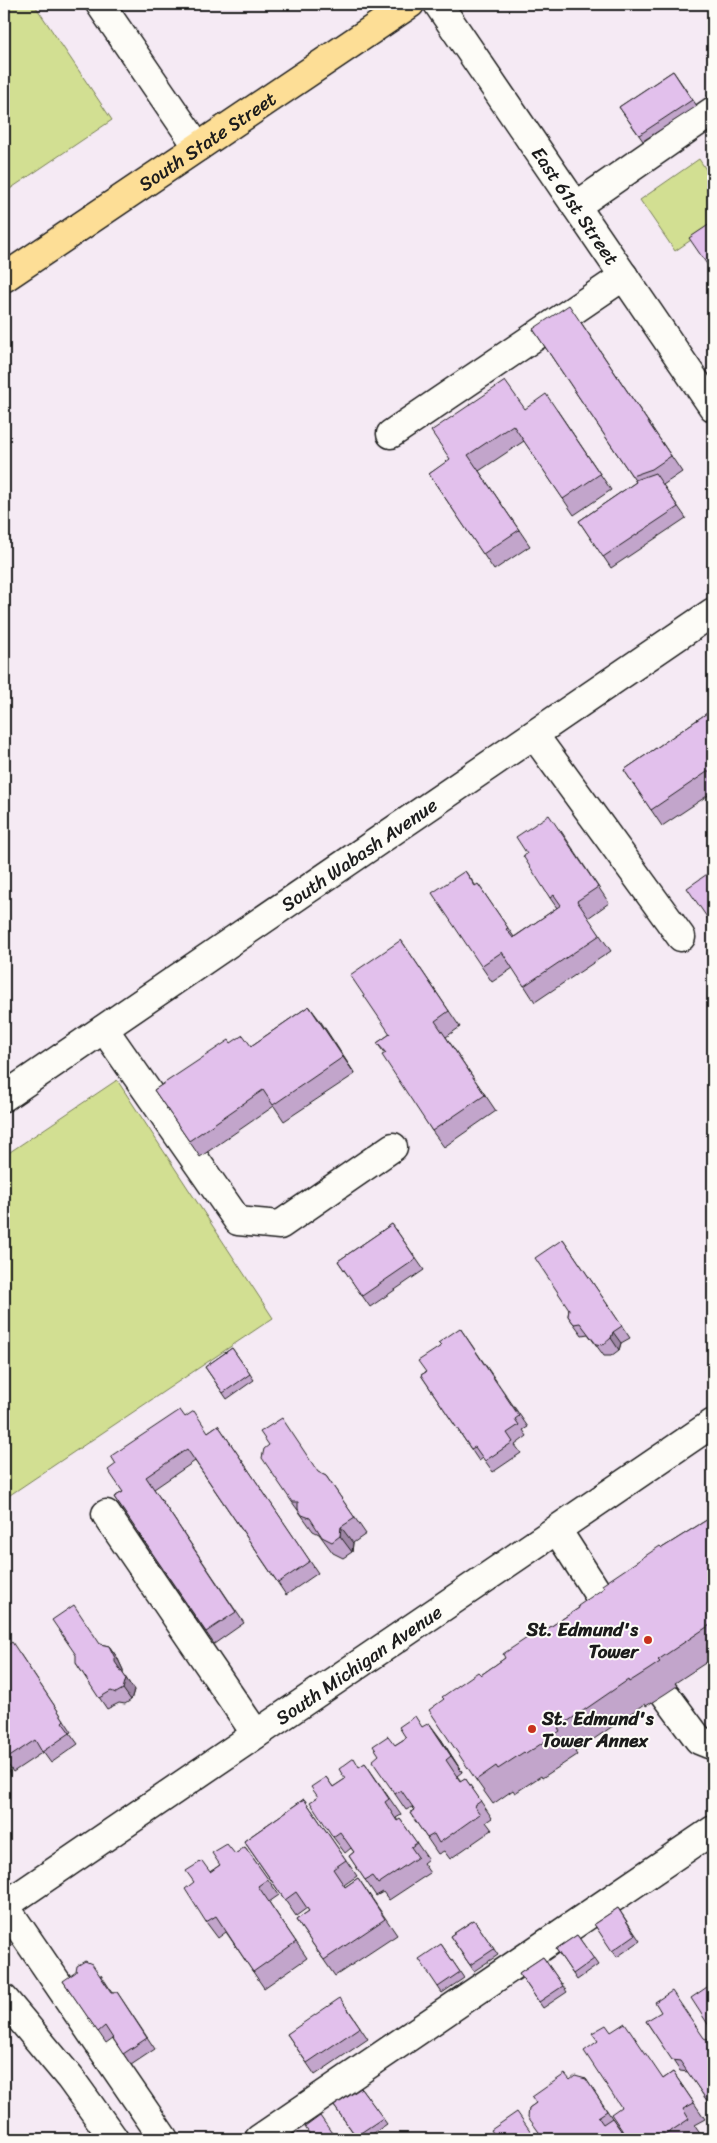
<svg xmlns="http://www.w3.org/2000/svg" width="717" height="2143" font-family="Sriracha,sans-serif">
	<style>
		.green { fill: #d2df92; stroke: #777e57 }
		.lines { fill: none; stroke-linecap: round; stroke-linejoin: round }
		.minor-casing { stroke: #1c1c1c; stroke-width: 31 }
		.major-casing { stroke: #1c1c1c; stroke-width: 31 }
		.minor { stroke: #fdfcf7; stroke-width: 28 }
		.major { stroke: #fdde96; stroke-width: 28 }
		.wall { fill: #c2a5cb; stroke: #1c1c1c }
		.shaded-wall { fill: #9e86a5; stroke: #1c1c1c }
		.building { fill: #e2c0ec; stroke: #1c1c1c }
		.poi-dot { fill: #c8321e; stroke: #fdfcf7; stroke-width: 2 }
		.labels { text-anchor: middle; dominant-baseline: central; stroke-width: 4; stroke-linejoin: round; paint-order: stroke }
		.street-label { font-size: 19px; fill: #1c1c1c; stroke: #fdfcf7 }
		.poi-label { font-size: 19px; font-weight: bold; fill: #1c1c1c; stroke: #fdfcf7; text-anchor: end }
	</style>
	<rect width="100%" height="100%" fill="#f5eaf4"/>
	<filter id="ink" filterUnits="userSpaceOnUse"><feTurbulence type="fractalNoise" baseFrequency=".02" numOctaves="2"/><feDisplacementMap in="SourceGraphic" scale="10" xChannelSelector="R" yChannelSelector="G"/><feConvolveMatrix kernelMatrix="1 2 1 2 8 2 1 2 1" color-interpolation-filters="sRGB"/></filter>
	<g filter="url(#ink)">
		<path class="green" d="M4 4H34L112 120 4 193Z
			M699 159 713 180V225L675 251 640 200Z
			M117 1080 273 1318 4 1499V1156Z"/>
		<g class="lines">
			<g class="minor-casing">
				<g id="minor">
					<path d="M100 4 198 147"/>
					<path id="s1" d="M438 4 713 407"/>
					<path d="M576 206 713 111"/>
					<path d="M391 434 624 276"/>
					<path d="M534 735 681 937"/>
					<path d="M104 1029 238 1221 280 1225 393 1147"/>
					<path id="s2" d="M4 1097 713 612"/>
					<path d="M106 1514 256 1734"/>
					<path d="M557 1530 613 1617"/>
					<path d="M665 1694 699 1740 709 1744 713 1742"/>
					<path d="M4 1905 164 2139"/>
					<path id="s3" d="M4 1906 713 1423"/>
					<path d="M4 1999 70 2078 114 2139"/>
					<path d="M259 2139 713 1830"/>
				</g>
			</g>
			<g class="major-casing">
				<g id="major">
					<path id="s4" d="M4 278 410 4"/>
				</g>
			</g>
			<use href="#minor" class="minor"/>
			<use href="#major" class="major"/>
		</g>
		<path class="wall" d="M673 71 697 106 643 141 619 107Z
			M580 321 682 472 663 485 686 518 611 568 579 521 636 482 533 329Z
			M525 409 557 410 611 490 574 515 524 441 479 471 530 546 494 570 429 474Z
			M713 709V792L662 826 624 770Z
			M561 831 609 903 588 918 611 951 535 1002 513 968 492 982 481 966 465 871 476 886 478 884 514 937 557 908 550 898Z
			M401 940 460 1027 446 1037 496 1111 444 1147 432 1131 385 1054 377 1043 390 1034Z
			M309 1006 355 1074 284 1121 274 1106 200 1157 154 1090 231 1043 251 1046Z
			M392 1224 424 1270 370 1307 338 1261Z
			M563 1239 630 1338 621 1343 619 1350 611 1356H604L588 1334 582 1335 568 1316 569 1309Z
			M460 1328 528 1427 523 1430 527 1436 515 1445 521 1453 493 1472 483 1458 479 1461 421 1375 426 1372 441 1346Z
			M232 1348 254 1380 227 1399 205 1367Z
			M185 1417 208 1432 218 1425 318 1573 286 1595 195 1461 154 1489 244 1623 214 1644 114 1497 123 1492Z
			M319 1473 326 1476 366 1534 353 1543 352 1552 343 1558 333 1553 319 1534 313 1531 292 1502Z
			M713 1516V1658L675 1683 677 1686 665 1694 646 1706 645 1704 575 1752 577 1755 542 1778 541 1776 515 1793 513 1790 493 1804 476 1780 444 1699 481 1675 541 1633 579 1608 662 1548Z
			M100 1644 109 1646 117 1657 123 1670V1674L134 1690 131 1700 125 1704 119 1703 107 1709 76 1663Z
			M20 1654 72 1732 70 1733 78 1744 51 1763 43 1752 13 1772 4 1759Z
			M423 1727 441 1739 462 1772 457 1776 461 1781 465 1778 492 1818 486 1822 492 1830 450 1859 444 1851 438 1854 410 1813 415 1810 412 1807 406 1810 395 1794V1745Z
			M365 1763 401 1815 396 1818 398 1821 400 1819 428 1859 423 1863 430 1873 389 1900 383 1892 376 1896 349 1856 354 1852 351 1848 345 1853 333 1837 318 1797 326 1777 333 1787 345 1779Z
			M4 1764 9 1771 7 1778 4 1780Z
			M304 1799 357 1876 344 1885 345 1887 358 1878 397 1935 335 1976 296 1920 309 1911 307 1908 296 1916 244 1841Z
			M245 1847 279 1895 269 1902 307 1958 264 1988 226 1932 218 1938 206 1922 210 1872Z
			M618 1908 640 1941 617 1957 594 1924Z
			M474 1920 498 1955 474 1971 450 1936Z
			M577 1935 598 1965 577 1980 556 1949Z
			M441 1944 464 1978 442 1993 438 1987Z
			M543 1957 567 1992 543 2008 519 1973Z
			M101 1975 112 1992H117L155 2049 131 2065 113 2038 106 2043 63 1981Z
			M348 2009 368 2039 315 2075 287 2034Z
			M646 2021 704 2039 713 2043V2110L688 2072 680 2071Z
			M611 2032 663 2079 673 2072 705 2119 694 2125 701 2135 694 2139H628Z
			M586 2079 612 2118 627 2139 529 2108 570 2080Z
			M361 2088 387 2124 365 2139H358L334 2106Z"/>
		<path class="shaded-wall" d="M309 1006 321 1022 355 1074 343 1057Z
			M613 1332 621 1343 619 1350 611 1338Z
			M341 1527 353 1543 352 1552 340 1536Z
			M109 1646 117 1657 123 1670V1674L134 1690 131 1700 123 1689Z
			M429 1723 441 1739 462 1772 451 1756Z
			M4 1764 9 1771 7 1778 4 1774Z"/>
		<path class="building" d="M673 71 692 100 639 135 619 107Z
			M713 222V273L689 238Z
			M569 305 671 456 652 469 632 476 533 329Z
			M505 381 525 409 546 394 600 474 563 499 513 425 468 455 519 530 483 554 429 474 450 459 431 431Z
			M655 473 678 507 603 557 579 521 636 482 635 480Z
			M713 709V768L651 810 624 770Z
			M549 815 598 887 577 901 600 935 524 986 502 952 481 966 432 893 465 871 475 886 478 884 508 928 506 929 513 938 561 905 554 895 550 898 523 856 527 854 516 837Z
			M713 870V926L687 888Z
			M401 940 449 1011 435 1021 485 1095 432 1131 382 1055 386 1053 377 1043 390 1034 350 975Z
			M309 1006 343 1057 273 1105 263 1090 189 1141 154 1090 229 1040 231 1043 243 1035 251 1046Z
			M392 1224 416 1259 362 1296 338 1261Z
			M563 1239 622 1326 613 1332 611 1338 603 1345 596 1344 580 1323 574 1324 568 1316 569 1309 535 1258Z
			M460 1328 519 1416 515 1419 519 1425 507 1433 513 1442 485 1461 475 1447 471 1449 421 1375 426 1372 418 1361 441 1346 438 1343Z
			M232 1348 250 1374 223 1393 205 1367Z
			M180 1410 185 1417 194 1411 208 1432 218 1425 310 1561 278 1583 187 1449 146 1477 236 1612 206 1632 114 1497 123 1492 108 1470 116 1464 111 1456Z
			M282 1418 318 1472 326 1476 355 1518 341 1527 340 1536 332 1542 322 1537 310 1518 302 1515 298 1509V1502H292L262 1458 264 1449 269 1445 260 1432Z
			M713 1516V1626L711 1628 710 1625 658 1660 660 1662 648 1670 629 1682 628 1680 558 1728 560 1731 526 1754 524 1752 498 1769 496 1766 476 1780 429 1710 444 1699 442 1697 478 1672 481 1675 505 1658 503 1654 539 1630 541 1633 579 1608 578 1606 604 1588 602 1585 660 1546 662 1548Z
			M74 1605 100 1644 109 1646 115 1658V1662L126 1678 123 1689 116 1693 111 1691 99 1698 76 1663V1655L52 1620Z
			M12 1642 64 1720 62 1722 70 1733 42 1752 35 1740 5 1760 4 1759V1648Z
			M415 1716 422 1727 429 1723 451 1756 446 1760 460 1781 465 1778 481 1801 474 1806 480 1814 439 1843 434 1834 427 1838 410 1813 415 1810 401 1790 395 1794 372 1761 379 1755 373 1746 388 1736 395 1745 406 1738 399 1727Z
			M354 1758 359 1767 365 1763 389 1799 385 1802 397 1821 400 1819 417 1843 411 1847 418 1857 378 1884 372 1876 365 1880 349 1856 354 1852 340 1832 333 1837 310 1802 318 1797 311 1787 326 1777 333 1787 345 1779 339 1769Z
			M304 1799 346 1860 333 1869 345 1887 358 1878 385 1919 324 1960 296 1920 309 1911 296 1892 285 1900 244 1841Z
			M713 1838V1851L707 1842Z
			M227 1844 235 1854 245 1847 268 1879 258 1886 296 1942 253 1972 216 1916 206 1922 185 1889 194 1882 186 1871 202 1861 210 1872 220 1865 212 1853Z
			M618 1908 635 1935 612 1951 594 1924Z
			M474 1920 494 1949 470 1965 450 1936Z
			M577 1935 594 1959 573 1974 556 1949Z
			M441 1944 460 1972 438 1987 419 1959Z
			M543 1957 563 1986 539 2002 519 1973Z
			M85 1961 92 1964 111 1992H117L147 2038 123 2054 105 2026 98 2032 63 1981 76 1972 77 1966Z
			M713 1983V2032L691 1998Z
			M672 1991 704 2038 712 2042 713 2043V2100L706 2099 680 2061 672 2060 646 2021 661 2012 655 2002Z
			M340 1998 360 2027 307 2063 287 2034Z
			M625 2023 663 2079 673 2072 694 2103 683 2109 689 2119 659 2139H645L643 2137 641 2139H628L611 2114 621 2107 584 2051 598 2041 592 2033 606 2025 611 2032Z
			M565 2074 570 2080 575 2076 586 2079 607 2111 598 2117 603 2124 612 2118 627 2139H544L528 2117 529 2108 536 2103 532 2097Z
			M361 2088 383 2118 356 2136 334 2106Z
			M517 2112 536 2139H497L491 2130Z
			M320 2116 336 2139H313L305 2127Z"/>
	</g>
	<g class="poi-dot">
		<circle cx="648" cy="1640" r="5"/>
		<circle cx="532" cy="1729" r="5"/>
	</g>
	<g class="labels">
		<g class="street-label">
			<text stroke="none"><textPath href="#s4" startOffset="245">South State Street</textPath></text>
			<text stroke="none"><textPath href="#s1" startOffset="244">East 61st Street</textPath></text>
			<text stroke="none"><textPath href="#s2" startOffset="430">South Wabash Avenue</textPath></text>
			<text stroke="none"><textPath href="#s3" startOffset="429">South Michigan Avenue</textPath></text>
		</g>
		<g class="poi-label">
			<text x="638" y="1629">St. Edmund's<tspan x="638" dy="22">Tower</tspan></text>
			<text x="542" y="1718" text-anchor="start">St. Edmund's<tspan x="542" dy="22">Tower Annex</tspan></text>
		</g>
	</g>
	<rect width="717" height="2143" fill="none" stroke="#fdfcf7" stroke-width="20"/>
	<rect x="10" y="10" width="697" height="2123" fill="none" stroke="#1c1c1c" stroke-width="2" filter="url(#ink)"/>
</svg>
